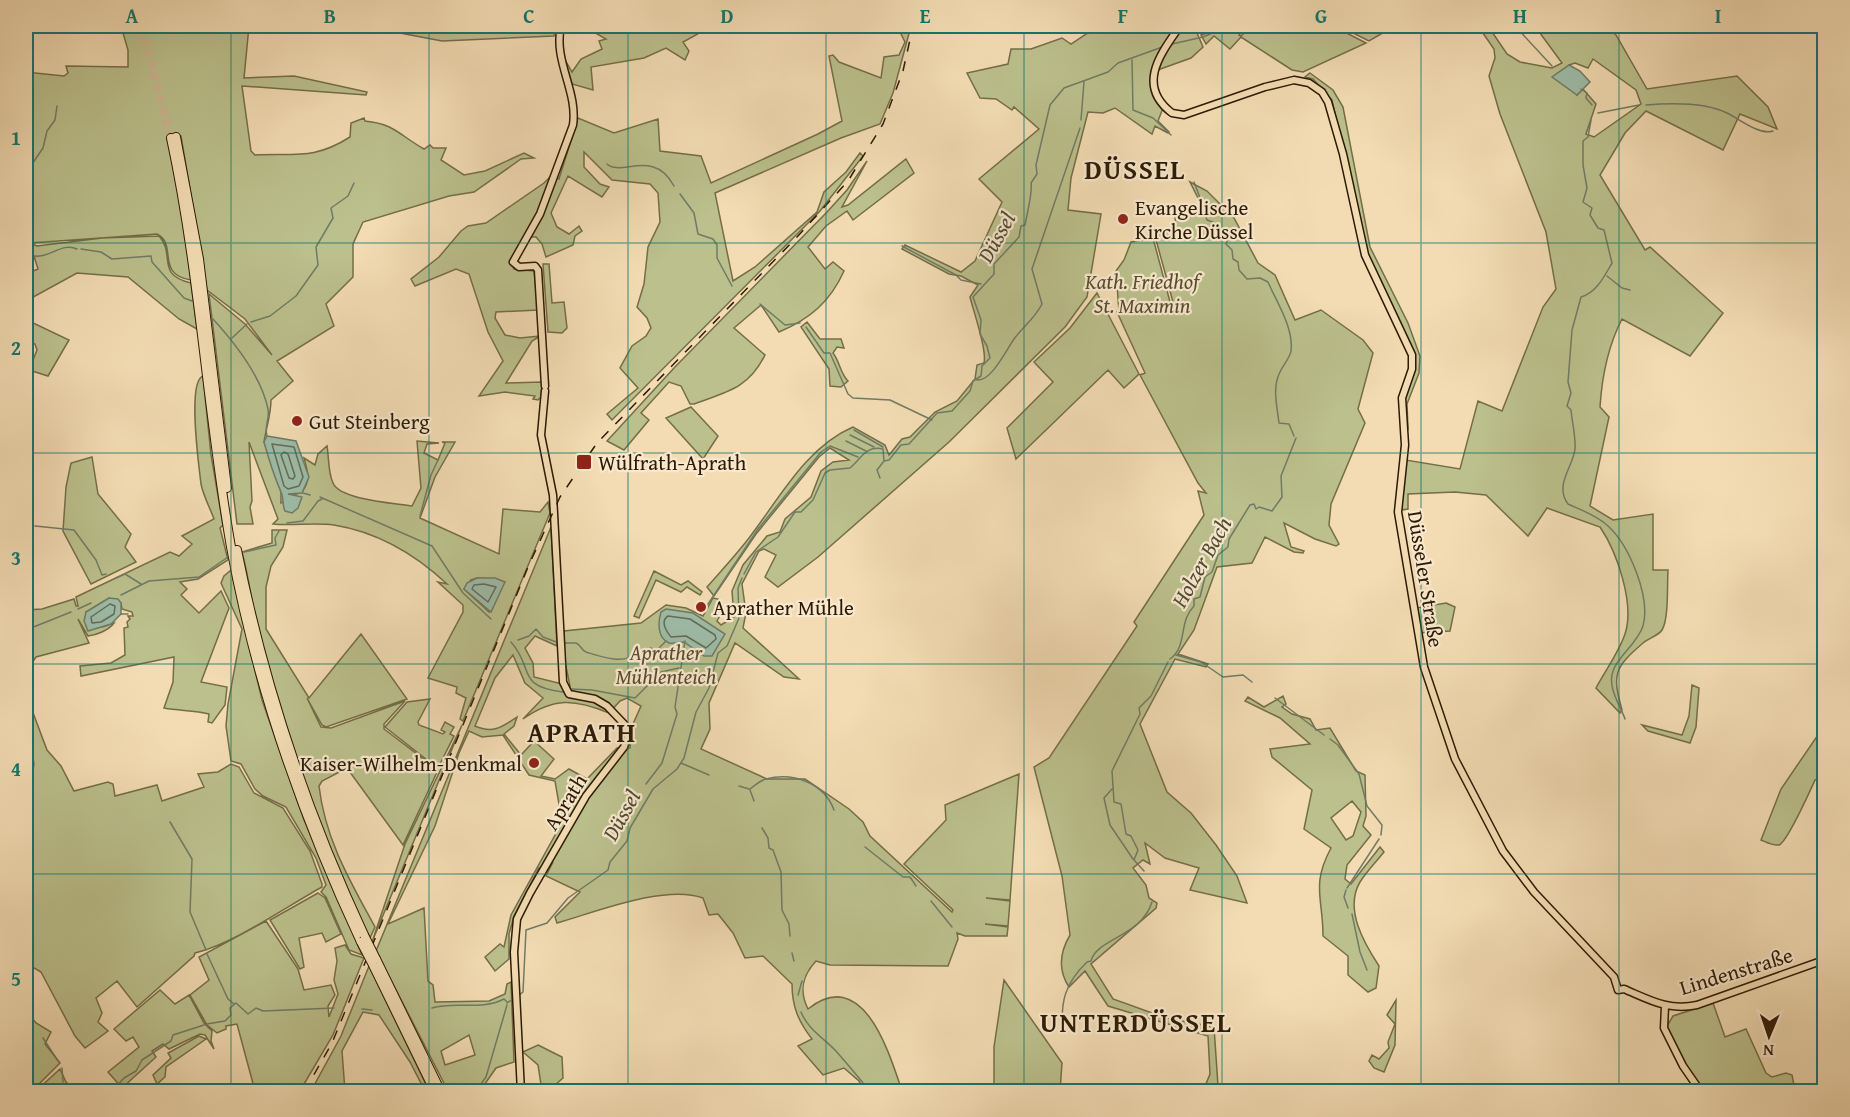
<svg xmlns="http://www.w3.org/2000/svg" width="1850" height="1117" font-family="'Gentium Book Plus',serif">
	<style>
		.green { fill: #bbc08c; stroke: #746d48; stroke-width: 1.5; fill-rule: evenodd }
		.water { fill: #9dbca8; stroke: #707b66; stroke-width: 1.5 }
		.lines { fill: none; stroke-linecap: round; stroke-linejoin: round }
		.shore { stroke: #656b56; stroke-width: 1.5 }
		.stream { stroke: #707b66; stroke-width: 1.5 }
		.highway-tunnel { stroke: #cbb590; stroke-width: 8; stroke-dasharray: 8 4; stroke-linecap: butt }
		.major-casing { stroke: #2d1a04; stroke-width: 9 }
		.highway-casing { stroke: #2d1a04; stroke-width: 10 }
		.major { stroke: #f3dcb3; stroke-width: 6 }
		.highway { stroke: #f3dcb3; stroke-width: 8 }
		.rail { stroke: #2d1a04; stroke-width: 1.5; stroke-dasharray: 10 10; stroke-linecap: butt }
		.highway-bridge-casing { stroke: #2d1a04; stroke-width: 10; stroke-linecap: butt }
		.highway-bridge { stroke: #f3dcb3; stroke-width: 8 }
		.grid { fill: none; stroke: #0f766e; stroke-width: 1.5; stroke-opacity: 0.55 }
		.poi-dot { fill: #8f2418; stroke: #f7e8ce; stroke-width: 2 }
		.labels { text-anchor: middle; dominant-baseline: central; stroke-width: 4.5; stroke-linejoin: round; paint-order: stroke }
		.poi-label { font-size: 21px; fill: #2d1a04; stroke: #f7e8ce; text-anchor: start }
		.park-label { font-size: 21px; font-style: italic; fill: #584c2d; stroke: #f7e8ce }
		.street-label { font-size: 21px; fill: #2d1a04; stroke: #f7e8ce }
		.water-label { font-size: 22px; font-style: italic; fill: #4f4b35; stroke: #f7e8ce }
		.district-label { font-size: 27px; font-weight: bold; letter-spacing: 1.5px; fill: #2d1a04; stroke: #f7e8ce }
		.neatline { fill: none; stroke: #0f766e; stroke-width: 2 }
		.grid-label { font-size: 20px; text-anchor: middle; font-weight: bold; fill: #0f766e }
	</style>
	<rect width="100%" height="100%" fill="#f3dcb3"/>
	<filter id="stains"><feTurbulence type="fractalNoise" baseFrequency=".00333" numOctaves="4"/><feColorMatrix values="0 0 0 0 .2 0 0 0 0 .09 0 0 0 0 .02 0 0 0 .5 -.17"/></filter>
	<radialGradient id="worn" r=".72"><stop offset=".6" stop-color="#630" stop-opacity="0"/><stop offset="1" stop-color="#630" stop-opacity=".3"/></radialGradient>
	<path class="green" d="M121 26H249L244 78 294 76 367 92 366 95 242 86 251 151 255 155C295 153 314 160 350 137L351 123 364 118 365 121C395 124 399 135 424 149L430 145 433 148H446L441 160 464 175 485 171 524 153 534 158 521 159 474 192 449 196 363 222 353 244V277L326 304 334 326 277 361 293 381 271 400C271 415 266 428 264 442L281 492V503L296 495 288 494 302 492C311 479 308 473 304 458L315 465 318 454 327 446C329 457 328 473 333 483 340 500 395 503 412 506L421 488 417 441 439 443 427 444 424 453 438 460 445 443 442 442H455L435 477 420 518 499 554 503 509 540 512 548 502 550 513 463 721 460 719 466 698 456 693 457 687 428 678 463 612V605L438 582 447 584C416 555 377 532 334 525 314 522 293 526 273 524L278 519 249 442 252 501 250 507 253 524H237L209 294 245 324 272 355 245 319 207 290 181 136 169 138 188 244 191 280C155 275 178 244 157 234L30 243 37 246 102 238 159 236C176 254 155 275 191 283L197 329 179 319 128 277 77 273 26 301V282L32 280 33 271 38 269 34 256 26 251V72L64 76 68 73 66 66 128 67V50ZM477 578 493 579 489 612 464 589 471 580Z
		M322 26H555L554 36 442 41 363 26 335 27 332 30Z
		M583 26H708L705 30 683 42 689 51 685 60 666 48 644 58 591 67 593 90 572 84 564 58 572 72 581 59 602 49 599 41 606 39Z
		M897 26H911L893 93 880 124 841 138 715 193 733 281 755 267 817 212 824 192 846 172 860 153 863 156 820 211 612 420 607 414 638 388 620 368 632 346 646 336 651 328 647 318 637 307 644 284 648 247 660 222 658 193 650 184 612 180 584 152V167L600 184 609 187 602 197 568 176 551 213 557 227 569 234 579 226 582 231 575 236 573 245 546 257 542 244 536 237H525L510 260 514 269 534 271 538 310 496 312 495 318 505 335 520 338 540 336 532 341 506 383 542 382 541 397 538 400 533 399 535 396 505 392 479 396 503 361 488 332 469 274 456 269 415 286 411 279 439 257 461 231 468 226 486 223 544 183 552 175 559 179 578 118 614 133 658 119 660 151 701 156 711 183 818 134 842 121 829 56 833 55 839 62 881 78 884 57 899 55 905 42Z
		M1084 26H1194L1203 47 1191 58 1152 72 1163 108 1158 121 1169 132 1168 133 1155 126 1152 134 1115 108 1103 113 1088 112 1071 178 1068 210 1101 214 1087 297 1065 327 949 442 818 557 778 587 765 577 776 555 764 549 759 551 742 584 746 613 743 628 799 679 784 677 735 643 709 703 710 729 701 749 767 779H805L849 809 863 822 870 836 952 912 953 910 904 864 946 820 945 805 1019 774 1010 900 986 898 1010 901 1008 926 985 924 1008 927 1007 936H965L957 933 958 939 948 966 830 965 816 961C802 976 799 991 808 1009 863 965 889 1052 902 1091H863L859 1081 844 1068 823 1075 798 1046 812 1039C798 1021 792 1006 792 984L763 956 745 958 733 933 718 914 709 915 703 898C665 884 596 912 557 923L555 917 580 892 546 876 553 862 546 870 539 868 514 916 509 934V959L495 971 485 957 500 944 504 947 511 915 565 817 560 810 555 781 529 775 503 735 482 737 469 731 459 753 435 826 388 924 424 908 428 981 433 985 435 1002 489 1001 505 994 507 984 511 982 514 1062 496 1068 480 1091H451L447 1089 376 951 551 527 557 646 535 636 525 648 533 663 534 677 570 686 563 652 564 631 641 623 666 605 686 608 703 616 713 598 718 599 717 610 722 612 717 621 721 625 734 617 732 591 743 565 767 536 780 532 785 519 811 497 821 471 833 462 849 460 830 448 819 457 756 534 714 596 707 587C721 571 736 555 749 538 779 499 806 447 853 427L885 445 889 455 902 439 910 437 935 412 957 401 975 379 977 365 984 363C987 350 974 313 970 297L978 285 961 276 949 274 902 249 905 245 961 272 975 261 1002 202 979 179 1039 129 1014 107 1012 110 996 99 980 98 967 73 1008 64 1011 49H1031L1062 38 1071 44 1089 32ZM513 655 525 683 543 698 523 719C554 697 575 699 609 713L620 701 627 698 641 706 633 724 630 748H617L587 779 569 769 555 779 541 776 554 759 534 741 521 755 504 734 514 726 517 717C502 727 493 734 475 726L495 678ZM469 1035 475 1055 445 1065 441 1051Z
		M1211 26H1247L1239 35 1241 36 1251 26H1333L1366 43 1303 72 1292 70 1241 37 1230 49 1214 36 1206 44 1201 35 1213 31Z
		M1339 26H1420L1392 33 1393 27 1369 41Z
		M1478 26H1488L1507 54 1520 62 1552 68 1562 63 1537 29 1550 26H1606L1616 35 1647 89 1737 76 1768 107 1777 129 1740 114 1723 150 1646 111 1625 133 1600 175 1645 250 1650 247 1723 313 1690 356 1622 319C1608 346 1602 375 1600 407L1609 417 1590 506 1613 520 1653 514V570H1668C1667 584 1669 619 1662 630 1658 636 1649 638 1643 643 1614 668 1612 674 1622 710L1620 713 1596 688C1605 671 1619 652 1625 634 1635 604 1617 552 1600 527L1547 508 1528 536 1486 495 1455 492 1408 494V509L1401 510 1406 460 1460 469 1478 401 1502 411 1543 307 1556 289 1546 232 1500 114 1489 76 1495 58 1494 49ZM1593 59 1636 90 1641 104 1594 137 1586 134 1596 104 1583 89 1577 95 1569 65 1575 63 1588 68Z
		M1310 73 1333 90 1343 107 1370 247 1408 323 1420 356 1419 373 1407 404 1408 428 1405 425 1403 404 1415 366 1365 249 1332 100 1313 79 1305 77Z
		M906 159 914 173 853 220 847 211 826 226 808 247 825 269 833 262 844 271C830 302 810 319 779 332L761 305 734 328 765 355C749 388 727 392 694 404H690L681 386 669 382 641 413 649 420 624 450 607 441 674 368 827 212 847 190 867 161 842 207 848 205Z
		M1190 182 1207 191 1234 218 1258 263 1275 275 1295 320 1321 310 1363 340 1373 353 1358 409 1365 423 1331 504 1329 525 1339 544 1336 546 1315 539 1284 523 1291 547 1304 551 1303 553 1294 552 1265 537 1252 563 1217 567 1194 630 1178 654 1208 664 1206 667 1175 659 1140 724 1167 792 1191 813 1216 845 1237 876 1247 903 1190 890 1199 868 1165 858 1145 843 1150 864 1143 860 1133 868 1146 885 1149 898 1157 903 1156 908 1091 964 1113 999 1166 1018 1214 1027 1218 1086 1216 1092 1203 1091 1210 1074 1208 1036 1108 1006 1085 971 1069 987C1057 969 1060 952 1070 935L1062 876 1034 767 1049 758 1137 626 1134 622 1204 515 1198 491 1206 493 1198 483 1140 375 1145 373 1117 312H1119L1116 271 1124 260 1131 242 1153 238 1173 313H1176L1155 236 1176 229 1174 205 1191 213H1196L1200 202Z
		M543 264H549L552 303 564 302 567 328 562 333 548 332Z
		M1097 293 1139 374 1124 388 1108 370 1016 459 1007 428 1053 382 1034 362 1070 328Z
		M26 307 31 322 69 340 48 376 29 370 37 350 35 344 26 340Z
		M807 322 820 339H841L844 348 837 347 833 353C840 362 840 373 848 381L841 387 830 386 829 369 801 327Z
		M203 376 211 455 223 525 220 528 228 560 198 579 180 582 187 589 181 595 199 613 221 591 229 608 201 682 227 687 225 705 212 723 208 722 209 714C194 710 180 711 164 708L173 682 174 657 81 676 80 666 111 663 125 655 124 628 128 627 127 622 130 619 128 616H133L132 612 122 609 121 603 109 598 86 612 103 627 114 623C109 630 97 635 88 636L78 619 89 643 36 657 26 672V610L42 609 74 599 76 606H78L76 597 170 552 179 556 192 544 182 536 214 519C210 508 203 495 201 484 199 466 187 381 203 376Z
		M691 407 718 436 703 459 666 418Z
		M92 457 98 494 131 534 125 547 136 562 91 584 63 531 66 487 71 463Z
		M272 530H287L283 547 271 566 266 587V629L309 698 361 634 407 699 326 727 322 725 307 698 321 727 331 728 405 701 384 724V729L438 770 403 845 347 768 322 781 319 786C325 839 350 881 375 927L370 938C324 840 286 738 259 633 252 606 249 578 242 552L272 543Z
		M231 570 262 700 304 820 362 955 349 950 326 897 321 892 326 885 316 858 286 807 263 796 255 789 241 764 231 761 226 726 228 704 242 629 221 583 224 576Z
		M654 571 681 585 688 581 702 592 700 595 687 587 681 592 656 580 639 618 634 616Z
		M1446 603 1455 607 1450 631 1419 633 1416 608Z
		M1692 685 1699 688 1696 727 1690 743 1648 731 1642 725 1682 735 1689 716Z
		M26 694 47 750 61 766 74 791 108 782 113 784 115 796 157 785 162 801 204 787 198 774 218 772 231 764 239 767 254 793 283 808 310 851 322 884V887C286 907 233 944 195 953L194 956 137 1007 117 981 96 998 102 1013 98 1022 108 1031 85 1048 75 1036 41 972 31 966 26 969Z
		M1283 696 1286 704 1282 707 1292 714 1310 719 1316 730 1330 728 1356 771 1365 775 1366 816 1363 826 1371 835 1347 865 1345 879 1351 884 1380 847 1384 852C1376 862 1367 871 1360 882 1344 909 1364 943 1379 966L1376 988 1368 992 1348 975V956L1323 936C1323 898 1311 885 1331 848L1304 829 1312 790 1272 757 1270 749 1310 744 1280 718 1245 701 1248 697 1264 707ZM1352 801 1361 812 1353 836 1346 840 1331 818Z
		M430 699 418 722 419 725 443 734 445 732 441 730 445 722 454 727 450 734 454 736 439 766 431 763 385 727 407 702Z
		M462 725 379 925 372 942 405 844Z
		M1820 732H1824V776L1815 780C1810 791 1787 842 1779 845 1773 846 1766 842 1761 840L1781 789Z
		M318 893 325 898 341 934 326 942 322 933 299 938 304 967 300 969 270 920Z
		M266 921 298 969 304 990 331 985 335 995 328 1006 329 1017 338 994 334 980 337 961 335 948 345 945 351 954 364 958 333 1035 300 1091H255L237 1024 226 1026V1029L217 1033 207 1025 190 995 209 980 199 957Z
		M369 966 429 1091H425L410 1062 379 1015 363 1012 342 1051 345 1091H311L341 1036Z
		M1004 980 1062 1063 1060 1091H994V1047Z
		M160 990 175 1004 189 995 204 1023 212 1031 211 1041 214 1049 205 1035 200 1034 169 1049 163 1044 152 1051 156 1057 122 1088 108 1072 139 1047 133 1037 126 1041 114 1029Z
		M1396 1000 1395 1045 1384 1072 1374 1068 1369 1061 1372 1055 1379 1059 1389 1048 1388 1042 1395 1024 1387 1015Z
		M1713 1003 1725 1037 1746 1029 1766 1073 1772 1077 1786 1073 1792 1075 1794 1085 1783 1089 1784 1091H1706L1693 1079 1683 1063 1667 1026 1673 1016Z
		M26 1011 36 1023 51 1032 45 1044 60 1063 32 1091 26 1092Z
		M199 1036 206 1039 166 1067 165 1077 157 1084 153 1075 171 1058 168 1053Z
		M538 1045 562 1057 563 1078 548 1091H542L538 1065 523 1052Z
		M60 1069 66 1082 76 1091H36Z"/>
	<path class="water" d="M1569 65 1580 71 1590 82 1577 95 1552 77Z
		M267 436 296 441 309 477 302 493 288 494 302 497 298 508 292 513 285 511C282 505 284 498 281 492 274 476 269 460 264 442Z
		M477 578H495L505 582 491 612 464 589 467 583Z
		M109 598 118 599 121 603V614L111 624 88 631 84 621 86 612Z
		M666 609 693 613 725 634 712 656H704L684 642C680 642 673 644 669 643 657 638 658 622 661 612Z"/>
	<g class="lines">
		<path class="shore" d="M272 444 294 447 303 477 299 486 288 489 284 486Z
			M284 452 288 454 295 476 293 479 289 478 281 455Z
			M484 584 496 587 488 602 472 589 474 585Z
			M110 604 115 606 114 614 101 622 92 623 91 617Z
			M668 616 690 619 715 635 716 639 706 648 686 636 671 637C666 631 660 621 668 616Z"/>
		<path class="stream" d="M1515 26 1552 66
			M1172 44 1203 37 1229 26
			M1132 60 1133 110 1153 118 1171 135
			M1581 89 1587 93 1586 98 1592 105
			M1646 105C1670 103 1705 102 1727 113 1738 118 1760 136 1773 131
			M1598 113 1639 105
			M1081 120 1084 82
			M1591 120 1588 137 1583 141V165L1587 188 1583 202 1592 208 1590 215 1598 228 1604 230 1612 263C1606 273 1597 293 1581 297L1572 330 1568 382 1571 393 1567 406 1571 410C1572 422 1576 437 1575 449 1573 467 1554 485 1568 504 1581 510 1598 516 1608 526 1629 545 1651 597 1643 626 1637 644 1618 656 1613 671 1607 687 1620 705 1625 719
			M607 164C621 177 654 148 674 186
			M1194 182 1202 203 1199 211 1205 214 1207 220 1215 223 1223 237 1228 239 1226 244 1232 250 1233 259 1238 262 1239 270 1247 279 1260 278 1268 282C1276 301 1294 328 1291 351 1290 358 1283 365 1280 372 1272 387 1277 406 1279 423L1289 424 1294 436
			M680 194 694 213 698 234 713 239 717 245V258L732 286
			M31 242 26 196 28 191V170L43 148 47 131 55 120 57 106
			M902 246 956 275 961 280 981 284
			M26 249 30 252
			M81 249 101 252 112 259 151 256 152 262 184 298 192 301
			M35 256C50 258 62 242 77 249
			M1607 276 1622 288 1630 290
			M760 304 785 325 800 323
			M213 319C234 342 261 375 268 409 270 419 264 425 267 436
			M251 322 270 316 296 296 318 265 316 247 333 218 331 208 348 196 354 183
			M806 327 824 353H830L848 394 853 398 890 400 932 420
			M232 338 247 324
			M977 380C991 382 1007 349 1014 339 1023 327 1035 318 1042 304L1032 269 1080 128
			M854 430 883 447
			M850 435 874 447
			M846 441 866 451
			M880 478 877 470 884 461
			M303 493 310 495
			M320 497 432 546 463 593 491 619
			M420 516 431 475 438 460
			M287 523 303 521 318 501 322 499
			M35 526 74 530 96 560 102 575 106 574
			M244 552 276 545 275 538 279 531
			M744 574 756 552 778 537 795 512H801L813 500 825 473 830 470 850 468C861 459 866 445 883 449L884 461 889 460 901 445 909 444 937 413 952 411 970 391 973 381 981 376 982 366 990 358 987 346 980 334 981 320 973 297 994 274V264L1019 237 1021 226 1025 225C1027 214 1033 191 1031 183L1037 174 1036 165 1050 105 1064 88 1108 72 1118 63 1165 46
			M116 578 125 574 141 584
			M121 595 149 581 199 577 228 557
			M78 609 91 603
			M704 610 758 529 821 452 830 446 858 457
			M121 614H128
			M26 630 71 612
			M518 640 529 636 536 629 543 637 559 643
			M511 642C535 669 515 686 563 692
			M563 643H576C581 645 581 650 586 652 602 657 623 665 638 653L643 654 650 648 657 650 666 641
			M1176 655 1201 662 1223 677 1243 675 1252 682
			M1170 659C1188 646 1178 622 1194 606V599L1200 597 1205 577 1212 572 1218 555 1228 547 1229 539 1250 505 1254 504 1256 509 1259 507 1272 511 1282 497 1281 476 1296 438
			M571 689 592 690 635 698 650 683 659 680 661 672 679 668
			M1275 698 1324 735
			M26 705 34 764 32 777 26 787
			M1330 739 1338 745 1359 774 1367 806 1382 825 1381 835
			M681 763 709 775
			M646 784 662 763 677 714 675 707 685 641
			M739 786 749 789
			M750 789C754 786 761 780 766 779 794 772 824 783 834 810
			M1112 789 1104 798 1110 825 1133 859
			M750 790 754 801
			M170 822 192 859 190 912 206 950
			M762 828 768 838 769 848 773 850 781 872 782 910 789 924 790 936
			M865 847 903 877H910L916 886
			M1144 871 1134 860 1138 850 1131 836 1126 834 1121 804 1114 802 1112 771 1140 714 1139 708 1151 696 1168 662
			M1347 888 1379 839
			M1346 890 1344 897 1348 908
			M931 901 952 927
			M1352 914 1360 952 1367 970
			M792 953 794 961
			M207 954 228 999 234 1004
			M798 995 802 981
			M518 996 523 992 526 930 547 923 568 898 608 870 610 862 627 841 630 828 653 789 677 769 684 758 696 712 709 688 718 653 727 646 739 618 738 588 742 578
			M507 1003 513 999
			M432 1008C455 1001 481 1011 504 999L507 1002
			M362 1009 372 1010
			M801 1012C809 1031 823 1037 836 1051 847 1064 859 1077 870 1092
			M26 1017 33 1025
			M207 1024 225 1021 231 1015 230 1008 236 1003 248 1014 256 1008 263 1011 334 1008
			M1063 1032C1060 1002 1065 983 1087 962L1091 961C1097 938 1141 937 1152 902
			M43 1038 58 1061
			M62 1068 63 1082
			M64 1092V1086
			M111 1092 124 1078 136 1071 142 1060 171 1041 173 1035 204 1025
			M475 1092 486 1077 507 1005"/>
		<path class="highway-tunnel" d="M141 26 171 138"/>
		<g class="major-casing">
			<path id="major" d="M1180 26C1162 52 1135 85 1172 113L1184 115 1265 87 1294 80 1309 83 1322 92 1328 102 1343 154 1365 255 1412 355V369L1402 398 1405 445 1398 512 1424 667 1455 759 1503 851 1534 892 1614 977 1618 990 1624 989C1650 1000 1668 1011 1697 1005L1824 960
				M545 386 538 270 535 266 519 267 513 262 540 214 573 125C578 91 553 61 561 26
				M1665 1006 1664 1028 1683 1066 1701 1092
				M521 1092 514 952 517 919 530 893 586 796 624 747 628 737 626 726 607 706 595 699 569 694 563 682 553 495 541 435 545 391"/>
		</g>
		<g class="highway-casing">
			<path id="highway" d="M176 137 199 259 227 488
				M171 138C200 273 207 411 231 547 256 685 302 816 361 942
				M237 550C264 685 306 811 364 935
				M376 959 441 1092
				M373 965 435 1092"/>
		</g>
		<use href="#major" class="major"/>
		<use href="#highway" class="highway"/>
		<path class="rail" d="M304 1092 332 1043 528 567 560 497 597 443 797 237 848 181 883 124 903 71 913 26"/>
		<g class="highway-bridge-casing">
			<path id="highway-bridge" d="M364 935 376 959
				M361 942 373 965"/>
		</g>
		<use href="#highway-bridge" class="highway-bridge"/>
	</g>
	<path class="grid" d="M231 26V1092M429 26V1092M628 26V1092M826 26V1092M1024 26V1092M1222 26V1092M1421 26V1092M1619 26V1092M26 243H1824M26 453H1824M26 664H1824M26 874H1824"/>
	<g class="poi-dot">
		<circle cx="1123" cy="219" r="6"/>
		<circle cx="297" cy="421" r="6"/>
		<rect x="576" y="454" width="16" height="16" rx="3"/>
		<circle cx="701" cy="607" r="6"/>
		<circle cx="534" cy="763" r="6"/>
	</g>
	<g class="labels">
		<g class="poi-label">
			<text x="1135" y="207">Evangelische<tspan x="1135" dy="24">Kirche Düssel</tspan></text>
			<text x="309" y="421">Gut Steinberg</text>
			<text x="598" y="462">Wülfrath-Aprath</text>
			<text x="713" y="607">Aprather Mühle</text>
			<text x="522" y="763" text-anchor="end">Kaiser-Wilhelm-Denkmal</text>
		</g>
		<g class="park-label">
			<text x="1142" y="281">Kath. Friedhof<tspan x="1142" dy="24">St. Maximin</tspan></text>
			<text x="666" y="652">Aprather<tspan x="666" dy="24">Mühlenteich</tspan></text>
		</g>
		<g class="street-label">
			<text transform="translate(1426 579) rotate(81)">Düsseler Straße</text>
			<text transform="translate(565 802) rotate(-58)">Aprath</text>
			<text transform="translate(1736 971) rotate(-17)">Lindenstraße</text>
		</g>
		<g class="water-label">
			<text transform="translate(996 237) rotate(-61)">Düssel</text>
			<text transform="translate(1201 562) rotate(-61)">Holzer Bach</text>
			<text transform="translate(621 815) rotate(-61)">Düssel</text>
		</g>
		<g class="district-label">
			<text x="1135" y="169">DÜSSEL</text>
			<text x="582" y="732">APRATH</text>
			<text x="1136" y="1022">UNTERDÜSSEL</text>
		</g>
	</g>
	<rect width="1850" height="1117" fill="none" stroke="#f3dcb3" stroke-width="66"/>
	<g transform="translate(1769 1036) rotate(182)" stroke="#f7e8ce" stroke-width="4.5" paint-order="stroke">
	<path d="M0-4.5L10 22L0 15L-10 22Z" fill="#2d1a04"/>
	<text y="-9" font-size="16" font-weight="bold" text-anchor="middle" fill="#2d1a04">N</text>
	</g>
	<rect x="33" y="33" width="1784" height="1051" class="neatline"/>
	<g class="grid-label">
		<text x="132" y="23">A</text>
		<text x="330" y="23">B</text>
		<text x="529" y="23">C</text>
		<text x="727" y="23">D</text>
		<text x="925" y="23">E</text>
		<text x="1123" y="23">F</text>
		<text x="1321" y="23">G</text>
		<text x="1520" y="23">H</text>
		<text x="1718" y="23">I</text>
		<text x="16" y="145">1</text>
		<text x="16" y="355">2</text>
		<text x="16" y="565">3</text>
		<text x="16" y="776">4</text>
		<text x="16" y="986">5</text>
	</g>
	<rect width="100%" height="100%" filter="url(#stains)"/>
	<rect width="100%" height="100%" fill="url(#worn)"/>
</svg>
